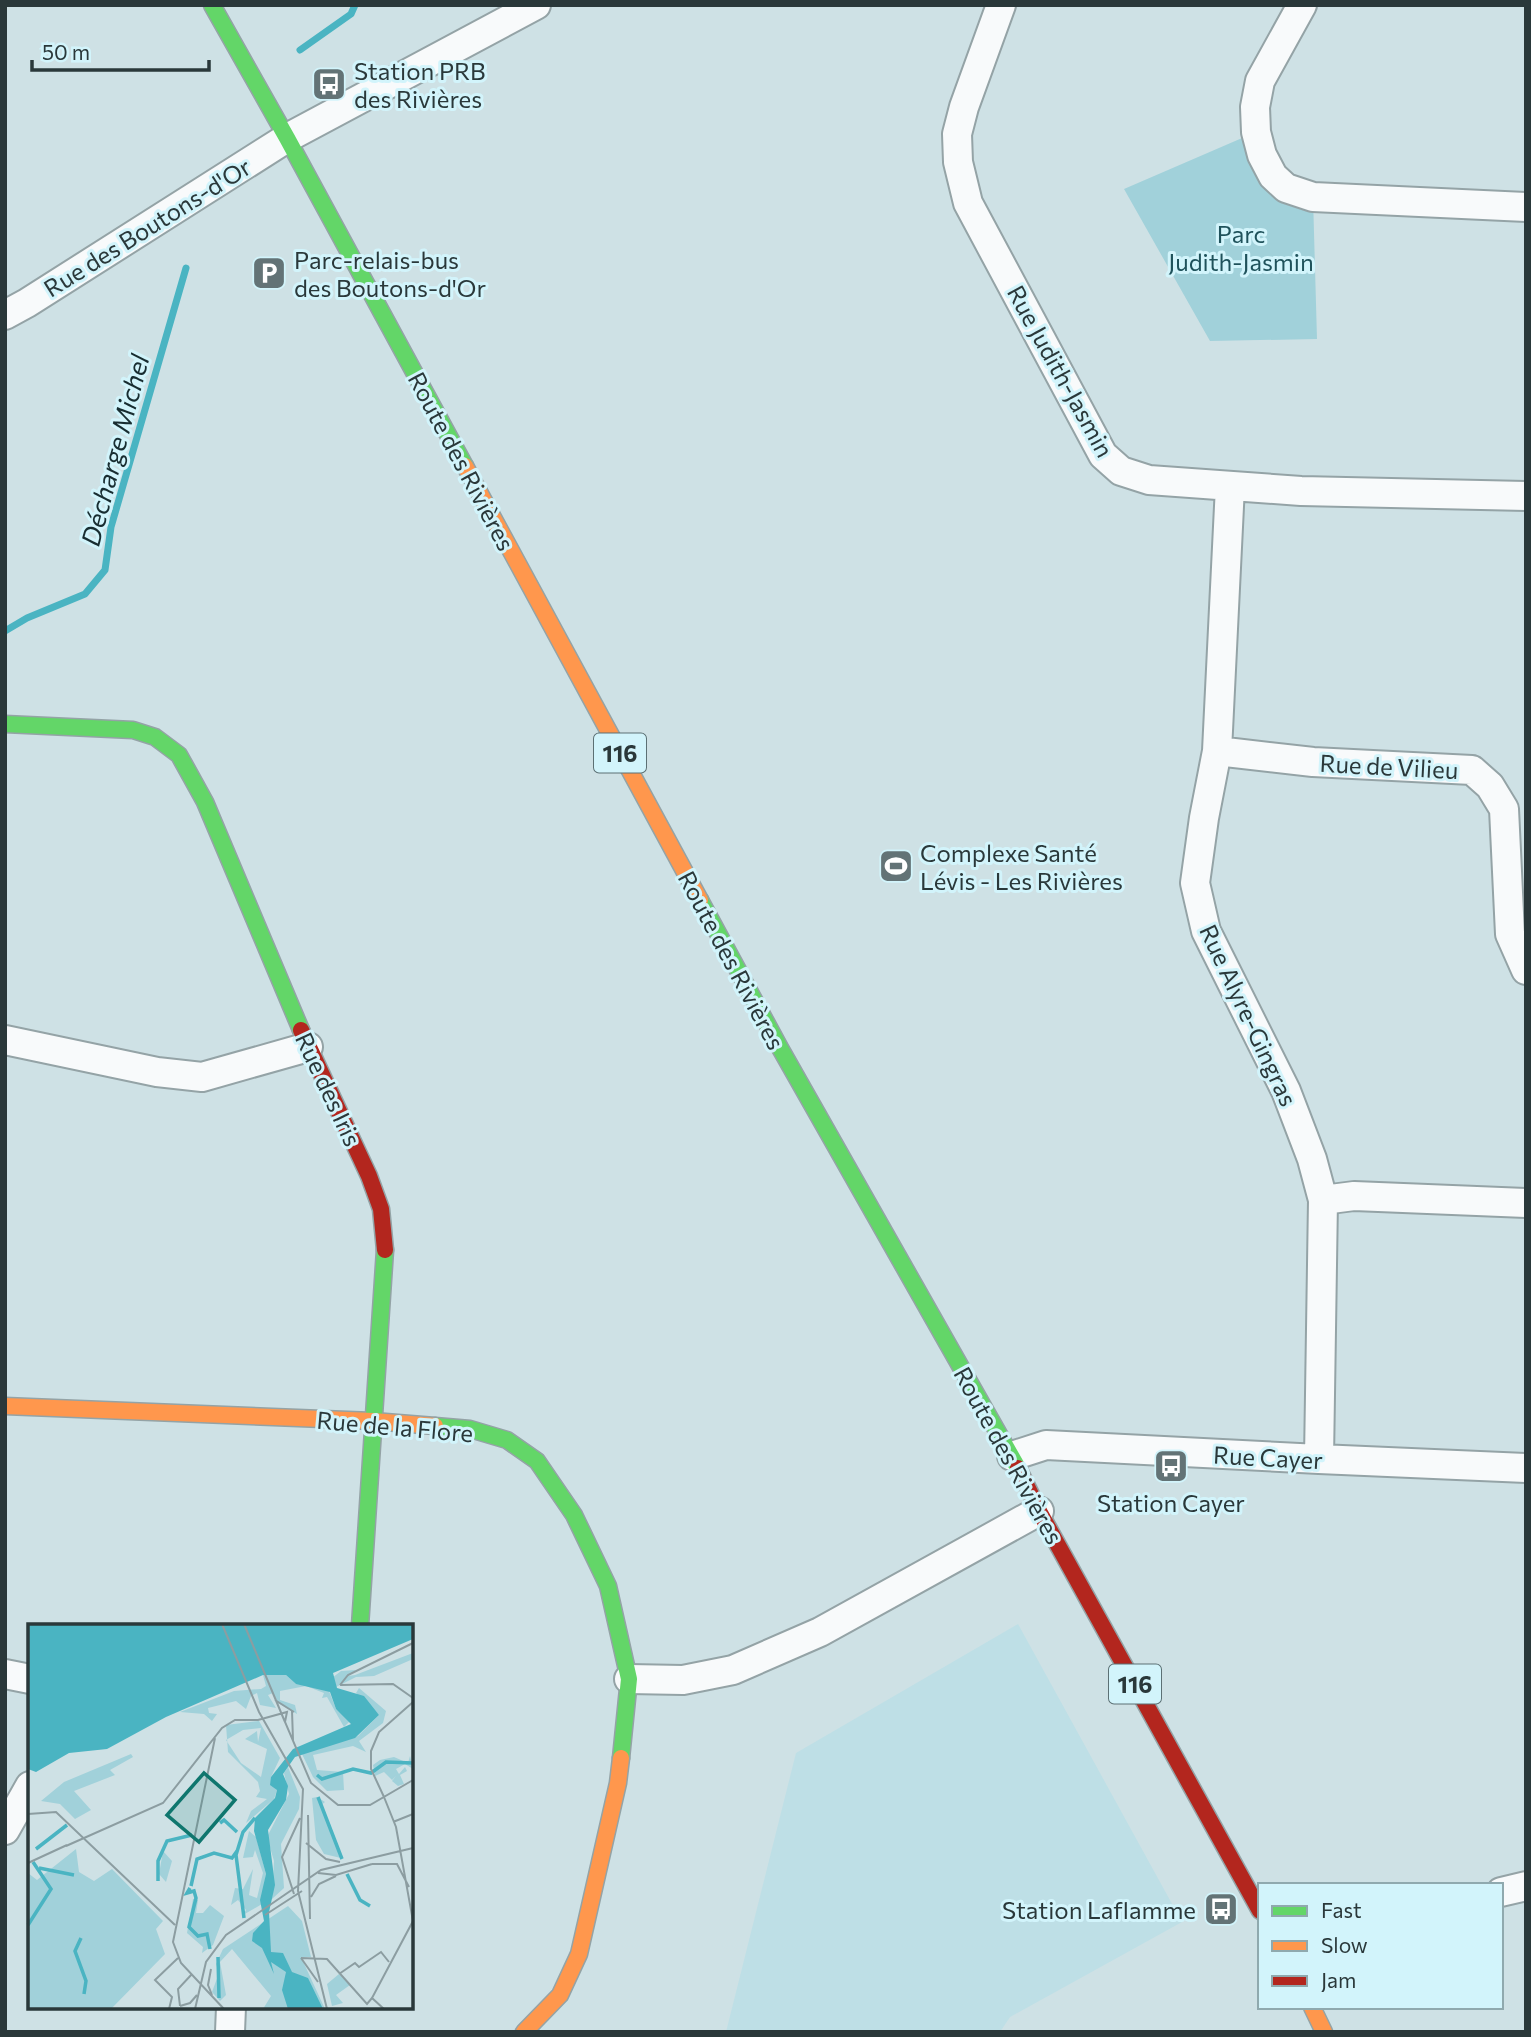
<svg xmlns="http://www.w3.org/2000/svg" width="1531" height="2037" font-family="Commissioner,sans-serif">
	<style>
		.built { fill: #bedfe6 }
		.green { fill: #a1d1da }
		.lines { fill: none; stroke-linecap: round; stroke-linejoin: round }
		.stream { stroke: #4ab4c2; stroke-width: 7 }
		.street-casing { stroke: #94a3a6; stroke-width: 32 }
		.fast-casing { stroke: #94a3a6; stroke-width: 19 }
		.slow-casing { stroke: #94a3a6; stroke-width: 19 }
		.jam-casing { stroke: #94a3a6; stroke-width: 19 }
		.street { stroke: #f8fafb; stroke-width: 28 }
		.fast { stroke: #63d668; stroke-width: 16 }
		.slow { stroke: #ff974d; stroke-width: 16 }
		.jam { stroke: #b3261e; stroke-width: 16 }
		.labels { text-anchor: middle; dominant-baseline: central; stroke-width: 6; stroke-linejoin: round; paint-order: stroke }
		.shield { fill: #d2f4fb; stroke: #5c7074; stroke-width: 2 }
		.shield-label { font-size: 23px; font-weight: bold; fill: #2a383a }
		.poi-label { font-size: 24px; fill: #2a383a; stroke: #d2f4fb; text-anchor: start }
		.street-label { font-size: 24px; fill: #2a383a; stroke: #d2f4fb }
		.park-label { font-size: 24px; fill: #1f525b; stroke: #d2f4fb }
		.water-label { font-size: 26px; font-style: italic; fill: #182d31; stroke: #d2f4fb }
		.inset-river { fill: none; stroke: #4ab4c2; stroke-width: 3.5 }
		.inset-road { fill: none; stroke: #8c9da1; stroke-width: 2 }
		.view { fill: #0f766e; fill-opacity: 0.15; stroke: #0f766e; stroke-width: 3.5 }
		.inset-edge { fill: none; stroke: #2a383a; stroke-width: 3.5 }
	</style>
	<rect width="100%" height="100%" fill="#cee1e5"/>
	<path class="built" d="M1018 1624 1182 1922 1010 2017 1000 2032H726L796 1753Z"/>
	<path class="green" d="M1256 132 1262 155 1313 197 1317 339 1210 341 1124 189Z"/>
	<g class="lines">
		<path class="stream" d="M300 50 351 14 355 5
			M5 631 27 618 85 594 105 570 111 527 186 268"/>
		<g class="street-casing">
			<path id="street" d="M1001 5 964 107 957 134 958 162 968 203 1103 455 1121 471 1149 480 1301 491 1526 496
				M1302 5 1260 81 1255 107 1256 132 1262 155 1273 176 1286 188 1313 197 1526 207
				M5 315 27 303 287 138 536 5
				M1230 486 1217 751 1204 818 1195 883 1206 931 1286 1091 1312 1159 1323 1200 1319 1459
				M1217 751 1313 762 1472 770 1490 786 1504 809 1510 934 1526 970
				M5 1040 157 1072 202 1077 308 1047
				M1323 1200 1354 1196 1526 1203
				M1012 1456 1046 1445 1319 1459 1526 1468
				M5 1674 30 1679
				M629 1679 683 1680 733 1670 820 1632 1039 1511
				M5 1830 30 1786
				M1501 1892 1526 1886
				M230 2032 231 2007"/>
		</g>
		<g class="fast-casing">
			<path id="fast" d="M212 5 287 138 465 466
				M5 724 133 730 155 737 179 755 205 802 301 1030
				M700 900 780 1048 1018 1468
				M435 1426 470 1429 507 1440 537 1461 574 1515 608 1586 629 1679 621 1758
				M360 1626 385 1250"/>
		</g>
		<g class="slow-casing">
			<path id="slow" d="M465 466 700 900
				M5 1406 373 1421 435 1426
				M1312 2007 1324 2032
				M524 2032 560 1995 579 1954 618 1783 621 1758"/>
		</g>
		<g class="jam-casing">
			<path id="jam" d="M301 1030 369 1176 381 1209 385 1250
				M1018 1468 1039 1511 1260 1911"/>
		</g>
		<use href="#street" class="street"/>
		<use href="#fast" class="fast"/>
		<use href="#slow" class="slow"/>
		<use href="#jam" class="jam"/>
	</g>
	<defs>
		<g id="bus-square" transform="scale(1.75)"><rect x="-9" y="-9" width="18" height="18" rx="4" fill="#637376" stroke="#d2f4fb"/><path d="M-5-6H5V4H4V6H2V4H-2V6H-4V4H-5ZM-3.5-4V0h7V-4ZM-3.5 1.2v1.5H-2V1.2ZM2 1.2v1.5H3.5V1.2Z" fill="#fff"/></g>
		<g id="parking-square" transform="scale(1.75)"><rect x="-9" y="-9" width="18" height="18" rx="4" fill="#637376" stroke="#d2f4fb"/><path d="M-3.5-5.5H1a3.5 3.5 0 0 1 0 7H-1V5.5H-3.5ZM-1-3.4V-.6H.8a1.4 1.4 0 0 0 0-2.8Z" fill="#fff"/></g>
		<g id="stadium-square" transform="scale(1.75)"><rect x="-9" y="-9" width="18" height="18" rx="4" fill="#637376" stroke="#d2f4fb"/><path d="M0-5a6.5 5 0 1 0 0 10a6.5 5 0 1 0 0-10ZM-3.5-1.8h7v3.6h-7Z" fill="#fff"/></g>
	</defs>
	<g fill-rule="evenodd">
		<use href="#bus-square" x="329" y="84"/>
		<use href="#parking-square" x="269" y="273"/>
		<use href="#stadium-square" x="896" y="866"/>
		<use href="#bus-square" x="1171" y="1466"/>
		<use href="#bus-square" x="1221" y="1909"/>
	</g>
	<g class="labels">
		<g class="shield">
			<rect x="594" y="733.5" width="52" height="39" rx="5"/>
			<rect x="1109" y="1664.5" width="52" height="39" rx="5"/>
		</g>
		<g class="shield-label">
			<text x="620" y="753">116</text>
			<text x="1135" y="1684">116</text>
		</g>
		<g class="poi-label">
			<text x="354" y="70">Station PRB<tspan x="354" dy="28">des Rivières</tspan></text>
			<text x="294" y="259">Parc-relais-bus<tspan x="294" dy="28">des Boutons-d'Or</tspan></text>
			<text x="920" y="852">Complexe Santé<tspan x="920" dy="28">Lévis - Les Rivières</tspan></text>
			<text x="1171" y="1502" text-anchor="middle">Station Cayer</text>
			<text x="1196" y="1909" text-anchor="end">Station Laflamme</text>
		</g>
		<g class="street-label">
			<text transform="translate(147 227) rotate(-32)">Rue des Boutons-d'Or</text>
			<text transform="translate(1061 371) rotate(61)">Rue Judith-Jasmin</text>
			<text transform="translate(462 461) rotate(62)">Route des Rivières</text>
			<text transform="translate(1389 766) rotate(3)">Rue de Vilieu</text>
			<text transform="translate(732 960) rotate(62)">Route des Rivières</text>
			<text transform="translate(1249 1015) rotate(65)">Rue Alyre-Gingras</text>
			<text transform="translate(329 1089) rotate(65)">Rue des Iris</text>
			<text transform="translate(395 1426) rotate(5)">Rue de la Flore</text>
			<text transform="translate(1009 1455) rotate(61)">Route des Rivières</text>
			<text transform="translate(1268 1457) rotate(3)">Rue Cayer</text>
		</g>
		<g class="park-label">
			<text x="1241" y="233">Parc<tspan x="1241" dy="28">Judith-Jasmin</tspan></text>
		</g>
		<g class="water-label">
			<text transform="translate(114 450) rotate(-75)">Décharge Michel</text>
		</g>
	</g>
	<g transform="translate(28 1624)">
		<rect width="385" height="385" fill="#cee1e5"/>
		<path d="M385 29V35L346 52 328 53 308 63 304 54 313 47 328 46 320 52 327 51ZM235 51H258L268 60H282L301 67 308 85 322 97 316 103 299 73 294 74 296 69 278 62 252 67V76L267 81 269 90 250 79 245 69 240 71 248 84 232 81 229 69 223 72 218 85 208 77 180 84 181 89 189 90 184 97 176 90 152 88 206 67 233 65 238 62ZM331 64 358 87 355 99 331 117 338 128 325 122 285 131 289 146 315 148 316 166 299 167 285 153 274 130 330 112 351 91 328 69ZM231 97 252 134 243 153 249 166 246 175 218 199 223 187 239 175 228 173 232 167 230 158 200 128 198 101ZM233 104 230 118 229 107 217 115 239 125 233 153 213 139 198 116 215 106ZM103 130 105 133 82 146 87 151 46 167 63 186 47 195 32 180 13 177 36 158ZM382 132 385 145 377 140 368 145 371 150 377 143 379 147 372 151 376 160 370 162 364 157 368 152 364 156 356 148 347 152 345 141 352 136 366 133 380 139ZM260 143 272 173 271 185 253 220 256 264 244 275 246 237 239 213 261 170 256 149ZM289 173 297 178 293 181 313 234 296 230 288 216 284 174ZM221 207 228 213 238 250 234 280 215 291 218 286 210 276 203 281 207 264 215 265 225 245 221 271 229 274 235 249 227 226 225 233 215 234ZM48 225 51 248 66 257 84 245 135 297 128 305 137 330 83 385H0V249L9 256ZM135 227 144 237 138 258 131 250ZM165 275 170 276 168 289H175L182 281 196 292 185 321 174 329 175 323 159 309ZM260 282 274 297 283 333H273L297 385H235L243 372 204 325 192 338 198 371 192 377 184 368 191 349 188 340 195 325ZM311 350 322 361 308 371 315 379 304 382 299 360Z" fill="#a1d1da" fill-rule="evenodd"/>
		<path d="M0 0H385V15L305 49 309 64 336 72 351 91 327 114 267 133 255 150 260 162 258 176 240 206 247 261 241 288 243 328 255 329 264 348 280 354 295 385H260L254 366 258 348 243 338 246 350 234 324 224 317 225 309 236 297 232 276 238 250 226 207 227 194 247 174 249 166 242 161 243 153 265 125 323 100 308 85 302 68 268 60 258 51H235L138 93 79 125 41 129 8 148 0 145Z" fill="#4ab4c2"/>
		<path class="inset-river" d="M289 151 294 155 325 145 343 149 358 138 385 139M290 173 314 235M192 199 196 196 209 208M8 225 39 201M11 244 46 251M319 250 332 276 342 282M130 257V237L139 217 164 211M163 262 169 235 186 229 204 234 209 227M162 264 159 269 166 267 168 274 161 303 170 312 179 310 182 325M216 294 208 231 215 208 227 194M0 301 23 265 5 238M53 314 47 327 58 357 56 370M190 333 191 374"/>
		<path class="inset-road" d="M194 0 231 88 275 165 270 267 299 385M216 0 257 98M312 61 320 51 385 19M312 61 365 60 385 74M247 76 266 88M264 87 265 116M187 114 145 318 153 339 196 385M356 173 343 145V127L351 108 385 78M0 190 28 188 147 301M280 191 282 295M365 198 385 190M278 219 298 235 312 238M38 222 135 179 194 104 207 96H230L259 88 257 98 283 159 310 181H342L385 156M0 239 39 221M344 240H369L381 263M290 249 308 251 344 240M266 270 254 233 272 194M283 273 291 260 308 252M237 291 274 267M273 334 299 335 339 380 344 374M273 334 290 358M183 345 180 361 184 371M311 350 327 339 331 343 353 328 361 338M152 382 150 365 164 350M152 382 162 379 169 371M141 385 144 373 127 356 150 334M167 385 178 338 198 311 293 246 385 224M356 385 344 374 385 297 368 203 356 173"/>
		<path class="view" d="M176 149 207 176 171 218 139 191Z"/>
		<rect width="385" height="385" class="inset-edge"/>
	</g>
	<rect width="1531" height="2037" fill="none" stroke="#2a383a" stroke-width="14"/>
	<rect x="1258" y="1883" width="245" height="126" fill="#d2f4fb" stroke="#8fa9ae" stroke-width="2"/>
	<rect x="1272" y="1906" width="35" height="10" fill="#63d668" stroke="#8fa9ae" stroke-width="2"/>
	<text x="1321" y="1918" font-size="21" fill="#2a383a">Fast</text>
	<rect x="1272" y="1941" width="35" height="10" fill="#ff974d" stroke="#8fa9ae" stroke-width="2"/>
	<text x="1321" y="1953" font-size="21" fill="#2a383a">Slow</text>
	<rect x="1272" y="1976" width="35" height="10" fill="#b3261e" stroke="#8fa9ae" stroke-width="2"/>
	<text x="1321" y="1988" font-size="21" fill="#2a383a">Jam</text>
	<path d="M32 60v10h177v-10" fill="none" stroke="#2a383a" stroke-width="3.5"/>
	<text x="42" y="60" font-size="21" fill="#2a383a" stroke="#d2f4fb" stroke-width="5" paint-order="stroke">50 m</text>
</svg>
